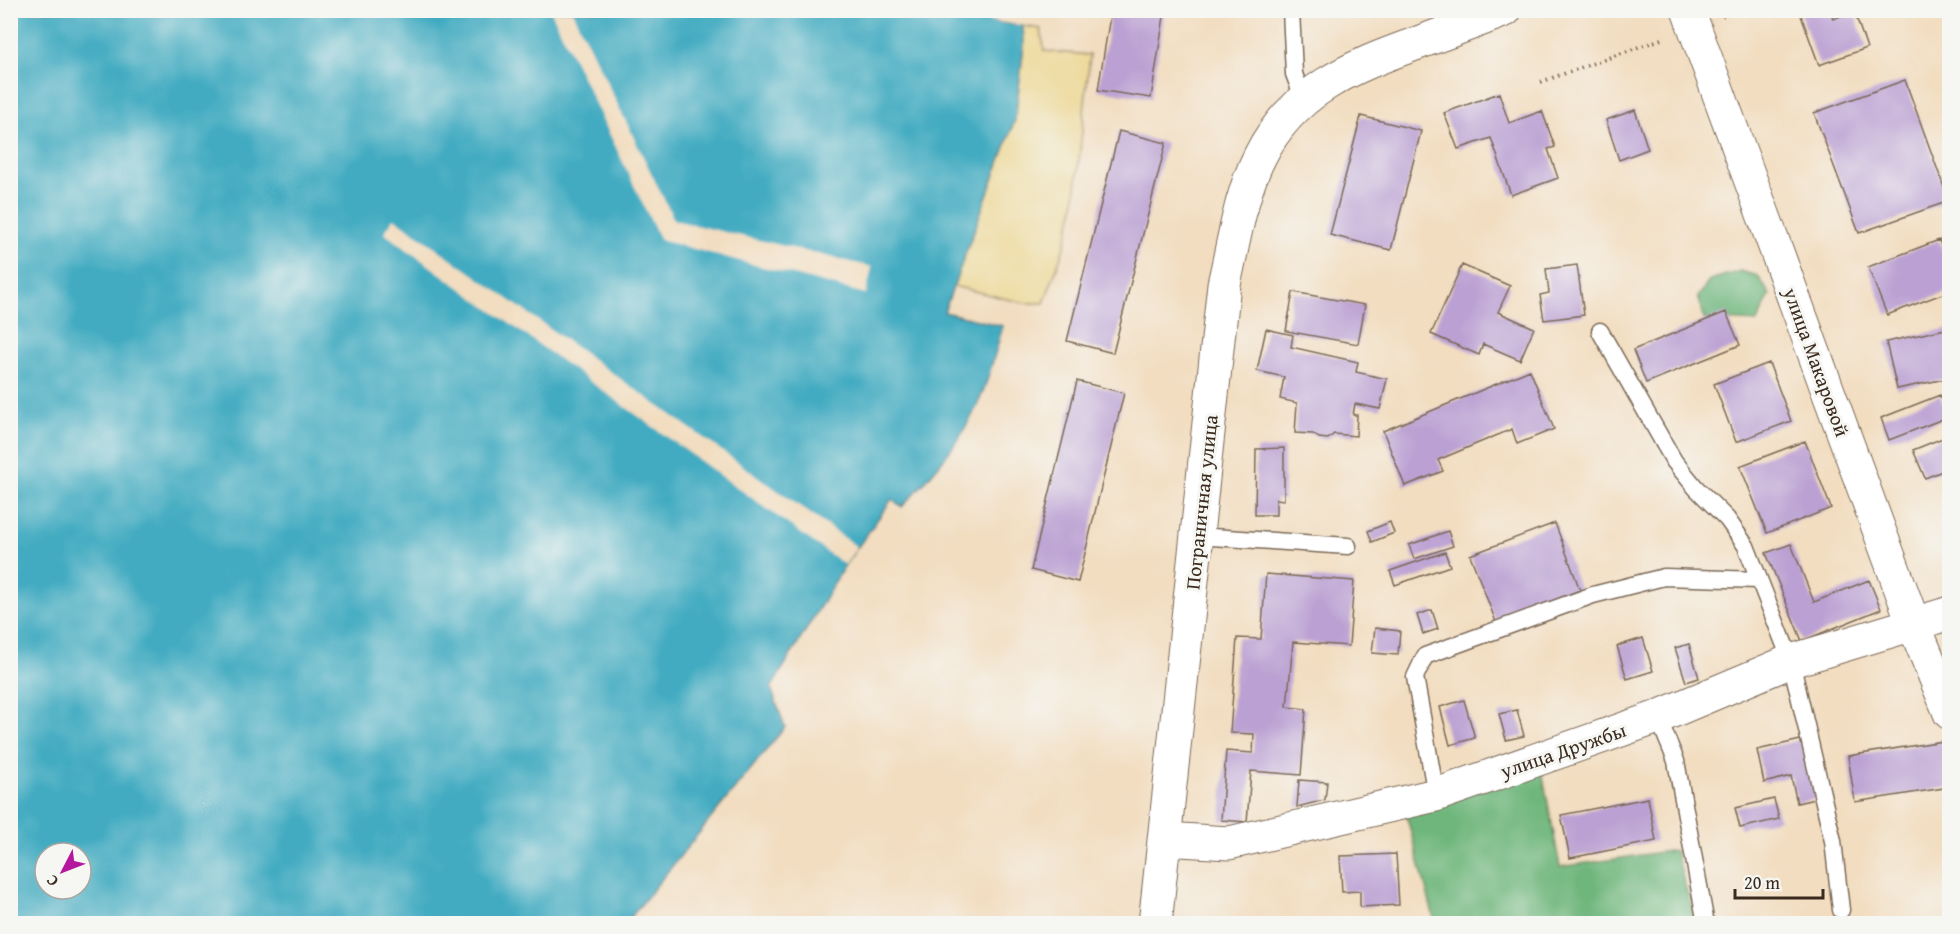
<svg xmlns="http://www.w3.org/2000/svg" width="1960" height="934" font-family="'Gentium Book Plus',serif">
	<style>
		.forest { fill: #6eb67b; stroke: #54704c; stroke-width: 1.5 }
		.sand { fill: #eeda9e; stroke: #94825e; stroke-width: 1.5 }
		.water { fill: #42abc1; stroke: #3e6a70; stroke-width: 1.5; fill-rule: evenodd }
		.pier { fill: #f2ddc0 }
		.building { fill: #bba1d3 }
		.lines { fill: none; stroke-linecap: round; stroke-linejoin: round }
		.lane-casing { stroke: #7b6957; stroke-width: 19 }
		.street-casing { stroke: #7b6957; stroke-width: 35 }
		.secondary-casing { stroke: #7b6957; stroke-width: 35 }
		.path { stroke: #7b6957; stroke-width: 4; stroke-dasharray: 1.5 4.5; stroke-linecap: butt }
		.lane { stroke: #fff; stroke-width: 16 }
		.street { stroke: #fff; stroke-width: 33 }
		.secondary { stroke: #fff; stroke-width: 33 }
		.labels { text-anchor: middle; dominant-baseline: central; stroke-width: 6; stroke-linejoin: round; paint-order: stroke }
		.street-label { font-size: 20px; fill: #3b2a1e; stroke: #f6f6f2 }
	</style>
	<rect width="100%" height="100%" fill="#f6f6f2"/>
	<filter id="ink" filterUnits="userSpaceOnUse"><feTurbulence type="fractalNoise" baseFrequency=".0167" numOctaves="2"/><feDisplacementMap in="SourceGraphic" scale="12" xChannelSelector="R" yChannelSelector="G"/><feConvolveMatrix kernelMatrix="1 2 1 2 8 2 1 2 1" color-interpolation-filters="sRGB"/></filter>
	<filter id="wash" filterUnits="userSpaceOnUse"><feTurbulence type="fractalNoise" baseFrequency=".008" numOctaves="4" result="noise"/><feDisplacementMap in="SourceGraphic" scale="24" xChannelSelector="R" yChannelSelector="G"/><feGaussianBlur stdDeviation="1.35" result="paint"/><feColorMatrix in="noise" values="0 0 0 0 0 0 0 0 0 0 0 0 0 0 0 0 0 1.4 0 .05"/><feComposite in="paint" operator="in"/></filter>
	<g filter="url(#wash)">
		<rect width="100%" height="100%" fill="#f2ddc0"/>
		<path class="forest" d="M1740 271 1758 276 1770 295 1757 322 1704 319 1698 297 1710 280Z
			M1541 766 1560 867 1675 850 1696 923H1432L1434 918 1406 814Z"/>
		<path class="sand" d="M1023 26 1041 29 1044 51 1090 55 1074 207 1065 245 1044 303H1024L953 286 1015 120 1024 45Z"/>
		<path class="water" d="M966 10V17L1023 26 1024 45 1015 120 944 312 1003 326C995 352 989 381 977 406 959 444 930 477 902 507L892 499 845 565 771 688 785 727 626 923H11L10 11ZM45 853H81V889H45Z"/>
		<path class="pier" d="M969 10V15L1024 23 1026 26 924 11Z
			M551 11H572L674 220 872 267 866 294 660 240Z
			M394 218 857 547 845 565 384 233Z"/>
		<g id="blocks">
			<path class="building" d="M1111 10H1165L1151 98 1098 90Z
				M1799 10H1830L1833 19 1854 11 1867 48 1819 65Z
				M1947 10H1950L1949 33 1945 21Z
				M1905 80 1949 201 1859 233 1814 113Z
				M1499 93 1509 123 1542 111 1555 147 1548 149 1558 178 1511 195 1491 138 1458 149 1444 113Z
				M1635 110 1648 149 1619 160 1606 120Z
				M1361 116 1421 131 1391 250 1330 235Z
				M1119 131 1166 143 1113 353 1067 341Z
				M1939 240 1950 269V291L1887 315 1868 267Z
				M1462 265 1510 286 1498 312 1534 328 1520 360 1483 344 1479 355 1431 334Z
				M1577 265 1584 315 1544 320 1540 295 1549 293 1546 269Z
				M1293 292 1365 305 1358 344 1286 331Z
				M1726 312 1740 345 1646 383 1633 350Z
				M1950 328V378L1897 389 1886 342Z
				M1266 329 1293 335 1291 347 1358 362 1356 372 1387 379 1380 409 1355 404 1353 415H1357L1356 436 1334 434 1328 439 1319 438 1313 434 1295 433 1297 403 1280 399 1284 377 1257 371Z
				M1769 363 1791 421 1736 442 1714 384Z
				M1530 370 1554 429 1517 444 1512 429 1438 460 1443 471 1405 486 1383 431Z
				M1077 381 1124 393 1078 582 1031 570Z
				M1940 395 1948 417 1889 440 1881 418Z
				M1950 435V468L1925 478 1913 450Z
				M1805 441 1831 508 1767 533 1740 466Z
				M1284 448V500L1276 499V515H1255L1256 449Z
				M1390 522 1394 533 1372 542 1368 531Z
				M1555 523 1580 590 1496 622 1470 555Z
				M1448 531 1453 546 1414 559 1409 545Z
				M1791 544 1814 602 1869 580 1881 609 1802 641 1766 553Z
				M1445 552 1450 566 1395 585 1390 571Z
				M1266 574 1354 581 1349 646 1293 642 1287 707 1306 709 1301 775 1251 771 1247 822 1221 820 1226 751 1253 753 1254 734 1230 733 1237 638 1261 639Z
				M1432 610 1438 629 1423 634 1417 615Z
				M1375 628 1400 631 1398 655 1372 653Z
				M1643 638 1653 671 1627 679 1617 646Z
				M1689 644 1699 678 1686 682 1675 648Z
				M1464 700 1475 738 1450 745 1440 707Z
				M1517 710 1524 736 1506 740 1499 714Z
				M1805 739 1819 798 1797 803 1791 776 1764 783 1757 750Z
				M1950 740V787L1855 802 1848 756Z
				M1299 780 1327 782 1325 800 1297 807Z
				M1648 798 1656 841 1570 858 1561 815Z
				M1774 799 1779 819 1740 828 1735 808Z
				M1396 854 1399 905 1360 907V891L1342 892 1340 856Z"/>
		</g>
	</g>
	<g filter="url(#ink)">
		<use href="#blocks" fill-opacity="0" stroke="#7b6957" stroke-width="1.5"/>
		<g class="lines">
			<g class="lane-casing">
				<path id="lane" d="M1291 10 1294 74 1304 100
					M1600 331 1674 461 1696 488 1727 519 1746 546 1791 661 1833 841 1841 910
					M1197 536 1348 546
					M1658 717 1676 761 1706 924
					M1436 795 1415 677 1425 656 1593 595 1664 577 1759 580"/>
			</g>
			<g class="street-casing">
				<path id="street" d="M1688 10 1914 625 1950 713
					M1165 839 1229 843 1436 795 1658 717 1791 661 1950 613"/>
			</g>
			<g class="secondary-casing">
				<path id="secondary" d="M1155 924 1224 284C1234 242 1240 195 1260 156 1292 91 1351 67 1415 44 1445 33 1475 22 1505 10"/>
			</g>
			<path class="path" d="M1722 16 1736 10
				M1541 82 1664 38"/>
			<use href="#lane" class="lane"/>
			<use href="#street" class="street"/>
			<use href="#secondary" class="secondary"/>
		</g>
	</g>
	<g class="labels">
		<g class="street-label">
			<text transform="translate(1817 362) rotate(70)">улица Макаровой</text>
			<text transform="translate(1201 502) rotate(-84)">Пограничная улица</text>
			<text transform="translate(1563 750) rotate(-19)">улица Дружбы</text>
		</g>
	</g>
	<rect width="1960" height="934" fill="none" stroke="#f6f6f2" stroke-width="36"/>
	<g transform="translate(63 871) rotate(228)"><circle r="28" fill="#f6f6f2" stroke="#aba49d" stroke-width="1.5"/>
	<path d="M0-4.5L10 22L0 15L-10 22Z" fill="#b5179e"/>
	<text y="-9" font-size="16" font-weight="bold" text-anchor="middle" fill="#3b2a1e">С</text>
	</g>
	<path d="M1735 889v9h88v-9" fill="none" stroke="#3b2a1e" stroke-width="3"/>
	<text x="1744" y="889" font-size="18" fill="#3b2a1e" stroke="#f6f6f2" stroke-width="4.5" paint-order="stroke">20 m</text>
</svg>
